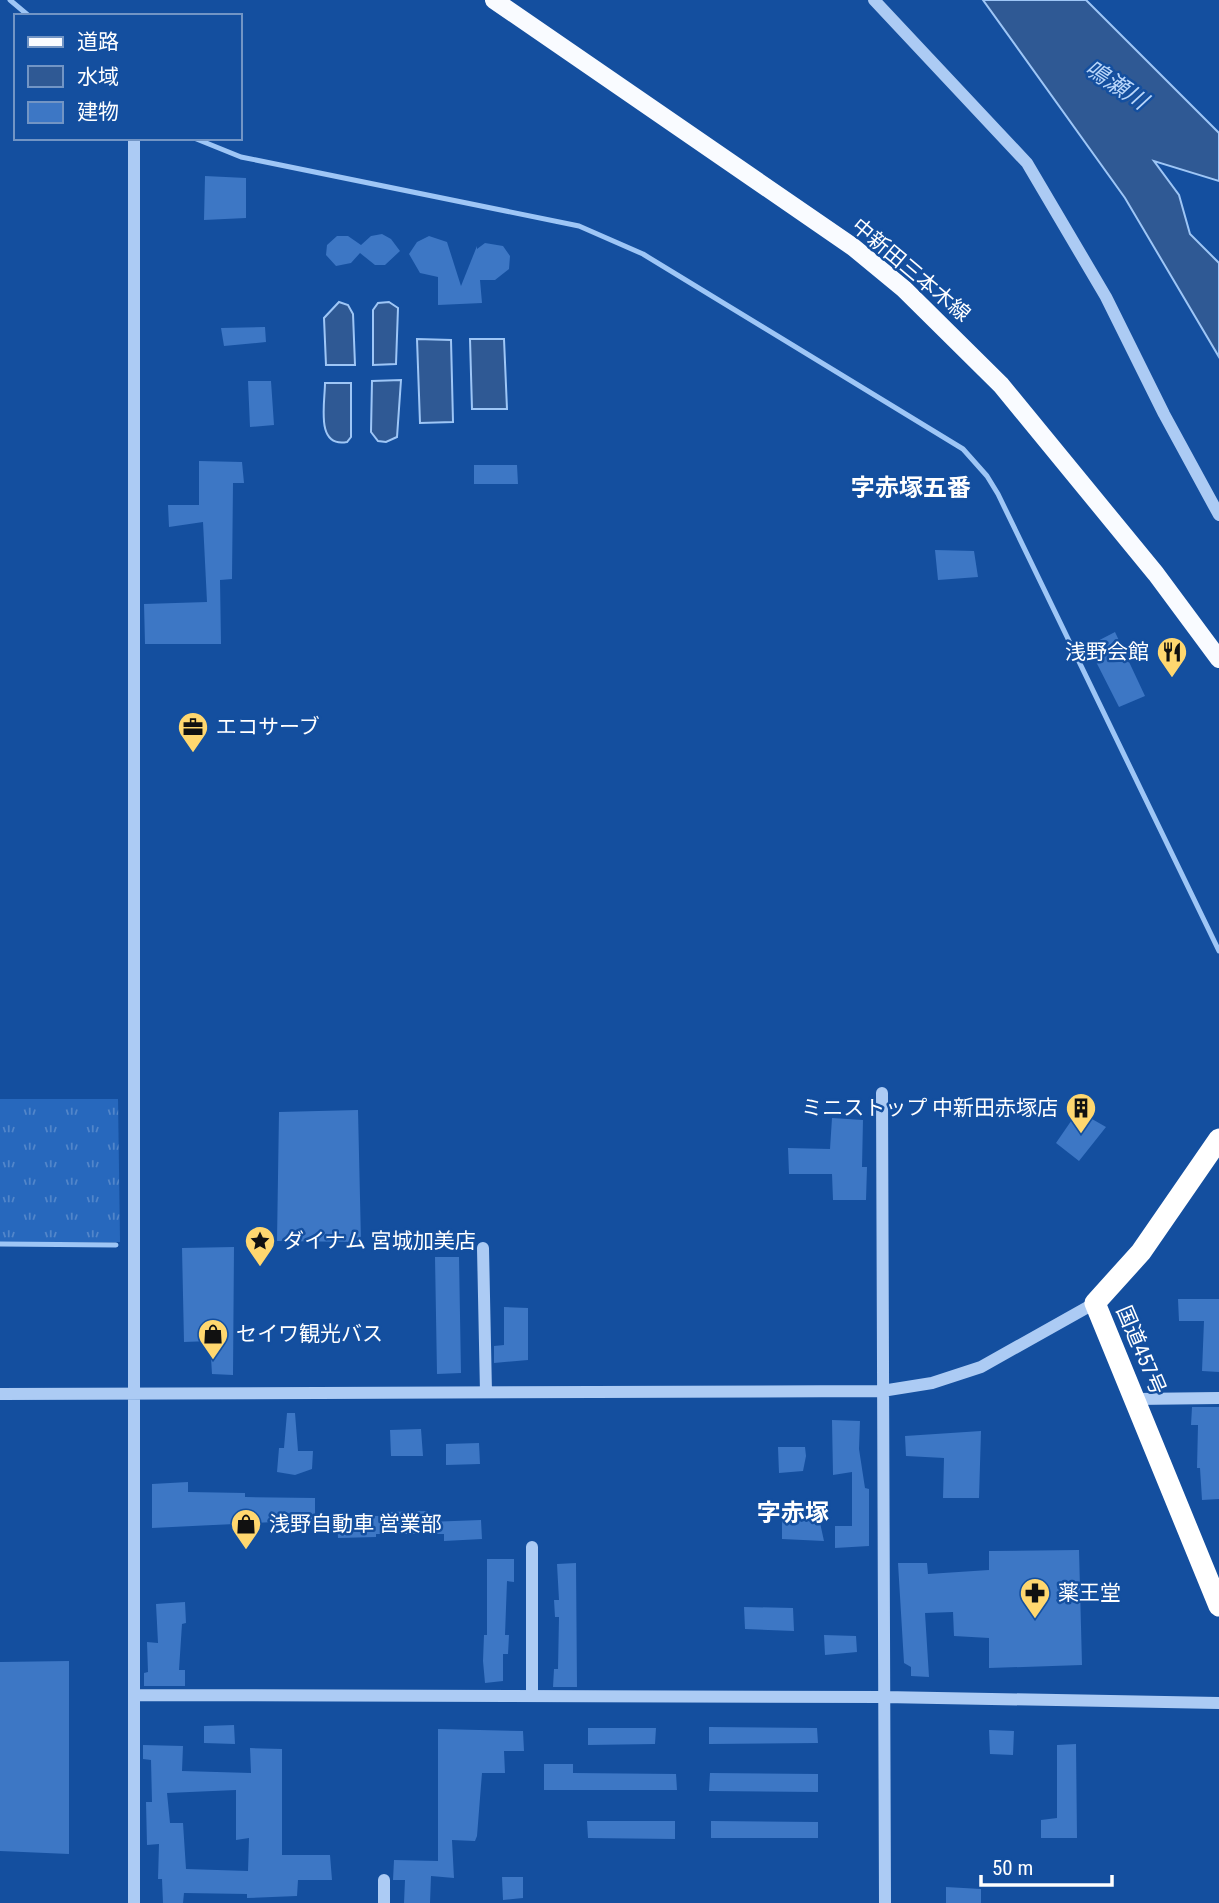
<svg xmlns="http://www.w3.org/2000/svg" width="1219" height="1903" font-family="'Roboto Condensed','Noto Sans JP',sans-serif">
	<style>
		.grass { fill: url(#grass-tufts) }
		.water { fill: #2f5994; stroke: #9ec6f6; stroke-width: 2 }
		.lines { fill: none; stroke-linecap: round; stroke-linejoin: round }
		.stream { stroke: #9ec6f6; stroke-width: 5 }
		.building { fill: #3d77c5; fill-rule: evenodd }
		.minor { stroke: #accbf4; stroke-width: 12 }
		.major { stroke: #f9fbff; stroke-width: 18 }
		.highway { stroke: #fff; stroke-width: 21 }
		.labels { text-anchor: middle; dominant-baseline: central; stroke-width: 5; stroke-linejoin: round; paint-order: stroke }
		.street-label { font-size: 21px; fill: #fff; stroke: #144f9f }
		.poi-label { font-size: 21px; fill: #fff; stroke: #144f9f; text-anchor: start }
		.water-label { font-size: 23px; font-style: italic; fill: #b9d6fa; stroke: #144f9f }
		.quarter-label { font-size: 24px; font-weight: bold; fill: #fff; stroke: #144f9f }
	</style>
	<defs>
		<pattern id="grass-tufts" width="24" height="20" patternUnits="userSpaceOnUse" patternTransform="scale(1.75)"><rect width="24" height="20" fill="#2768bd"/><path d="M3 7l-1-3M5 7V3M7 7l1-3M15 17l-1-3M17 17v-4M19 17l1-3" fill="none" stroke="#5286ca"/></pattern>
	</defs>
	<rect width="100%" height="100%" fill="#144f9f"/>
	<path class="grass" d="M0 1099H118L120 1242H0Z"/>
	<path class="water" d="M983 0H1086L1219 133V181L1154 161 1179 195 1190 234 1219 263V357L1125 198Z
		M339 302 348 305 353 314 355 365H326L324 318Z
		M389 302 398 308 396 364 373 365V310L378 303Z
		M417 339 451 340 453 422 420 423Z
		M470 339H504L507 409H472Z
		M401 380 397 437 386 442 378 441 371 432 372 381Z
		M325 383H351V437L347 442C315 448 325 403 325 383Z"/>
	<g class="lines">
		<path class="stream" d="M10 0 29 16
			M194 138 241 157 579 226 643 254 963 449 987 476 998 494 1219 951
			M0 1244 116 1245"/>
	</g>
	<path class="building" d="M205 176 246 178V218L204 220Z
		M382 234 391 239 400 251 385 265H375L360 253 351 263 336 266 326 255 327 245 337 236H348L361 245 371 236Z
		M429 236 447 242 461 286 477 246V249L485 243 503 246 510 256 509 269 495 280H480L482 303 438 305V277L420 273 409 254 417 242Z
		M265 327 266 342 224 346 221 328Z
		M248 381H271L274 425 250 427Z
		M199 461 242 462 244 483H233L232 579 220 580 221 644H145L144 604 207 602 203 522 169 527 168 505H199Z
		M474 465H517L518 484H474Z
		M935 550 974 551 978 577 938 580Z
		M1115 632 1145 696 1119 707 1088 646Z
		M358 1110 361 1242 277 1241 279 1112Z
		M1078 1111 1106 1127 1079 1161 1056 1143Z
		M832 1118 863 1120 862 1167H867L866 1200H833L832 1174H789L788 1148 830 1149Z
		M234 1247 233 1375 212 1374 210 1341 184 1342 182 1248Z
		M435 1257H459L461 1373 437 1374Z
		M1178 1299H1219V1372L1202 1371 1204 1321H1179Z
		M504 1307 528 1308V1360L494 1363V1346L504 1345Z
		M1192 1407H1219V1499L1202 1500 1200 1468H1197L1198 1425H1191Z
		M287 1413H295L298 1451H313L312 1469 295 1475 277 1472 279 1448H284Z
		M832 1420 860 1421 859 1449 865 1488 869 1489V1546L835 1548V1526H852V1472L833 1475Z
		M421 1429 423 1456H391L390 1430Z
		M981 1431 979 1498H943L944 1458 906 1456 905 1436Z
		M479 1443 480 1464 446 1465V1444Z
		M778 1447H805L806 1456 803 1471 779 1473Z
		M188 1482V1492L245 1493V1497L315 1498V1520L152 1528V1484Z
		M427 1511V1522L481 1520 482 1539 444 1541V1534H376V1537L338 1538 337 1516H387V1512Z
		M782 1517 819 1518 824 1541 782 1539Z
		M1079 1550 1082 1665 989 1668V1638L954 1636 953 1612 925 1613 929 1677 911 1676V1667L904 1663 898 1563H927L928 1574 989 1570V1551Z
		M487 1559H514V1582L507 1581 505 1635H509L508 1654H503V1681L485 1683 483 1661 484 1635H487Z
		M576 1563 577 1687H553L554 1669H558L559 1617H555L554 1600H559L557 1564Z
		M185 1602 186 1623 182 1624 179 1670H185V1686H144V1673L148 1672 147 1642 158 1643 156 1604Z
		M744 1607 793 1608 794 1631 745 1629Z
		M824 1635 856 1636 857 1652 825 1655Z
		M69 1661V1854L0 1851V1662Z
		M234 1725 235 1744 204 1743V1726Z
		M709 1727 817 1728 818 1743 709 1744Z
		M588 1728H656L655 1744 588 1745Z
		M438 1729 523 1731 524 1751H504L505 1773H482L477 1836 475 1841 452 1840 454 1878 431 1876 430 1903H404L405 1880H393L394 1860 438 1861Z
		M989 1730 1014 1731 1013 1755 990 1754Z
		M1076 1744 1077 1838H1041V1820L1057 1818V1745Z
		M143 1745 183 1746 182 1771 251 1773 250 1748 282 1749V1855H330L332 1880H298L297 1896 247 1898V1894L184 1893 183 1903H163L162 1879H158L159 1844 147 1845 146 1802H152L151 1760 143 1759ZM236 1790V1840L249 1838 248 1871 186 1869 183 1823H170L167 1793Z
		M544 1764H573V1773L676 1774 677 1790H544Z
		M710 1773 818 1774V1792L709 1791Z
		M587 1821H675V1839L588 1838Z
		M711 1821 818 1822V1838H711Z
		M502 1877H523V1898L503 1900Z
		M946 1887 981 1889V1903H946Z"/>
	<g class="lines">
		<path class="minor" d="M874 0 1027 163 1106 297 1164 414 1219 515
			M134 138V1903
			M882 1093 885 1903
			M483 1248 486 1392
			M0 1394 882 1391 932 1383 981 1367 1095 1303
			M1135 1399 1219 1398
			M532 1547V1696
			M134 1695 884 1697 1219 1703
			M384 1880V1903"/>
		<path class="major" d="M494 0 853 247 904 289 1001 385 1156 574 1219 659"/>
		<path class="highway" d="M1219 1139 1141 1252 1095 1303 1219 1606"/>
	</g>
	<defs>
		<g id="restaurant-pin" transform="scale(1.575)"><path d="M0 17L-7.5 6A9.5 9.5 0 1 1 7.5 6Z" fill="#ffd76f" stroke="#144f9f"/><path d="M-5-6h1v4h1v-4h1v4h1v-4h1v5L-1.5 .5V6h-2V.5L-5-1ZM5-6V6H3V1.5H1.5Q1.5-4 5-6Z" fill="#111"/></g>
		<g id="office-pin" transform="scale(1.575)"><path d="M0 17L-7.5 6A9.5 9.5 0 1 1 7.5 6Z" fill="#ffd76f" stroke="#144f9f"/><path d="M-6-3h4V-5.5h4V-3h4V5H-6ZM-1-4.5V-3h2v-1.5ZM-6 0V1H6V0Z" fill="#111"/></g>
		<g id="building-pin" transform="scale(1.575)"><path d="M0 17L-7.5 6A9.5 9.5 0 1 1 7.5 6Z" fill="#ffd76f" stroke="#144f9f"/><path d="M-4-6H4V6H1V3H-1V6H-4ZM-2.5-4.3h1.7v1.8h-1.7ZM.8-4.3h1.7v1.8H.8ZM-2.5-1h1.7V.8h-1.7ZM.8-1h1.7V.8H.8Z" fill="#111"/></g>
		<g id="sight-pin" transform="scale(1.575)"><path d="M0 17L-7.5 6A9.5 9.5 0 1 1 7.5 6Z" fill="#ffd76f" stroke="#144f9f"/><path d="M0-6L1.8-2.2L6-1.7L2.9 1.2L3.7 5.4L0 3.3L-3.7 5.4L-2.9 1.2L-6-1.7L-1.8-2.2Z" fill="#111"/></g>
		<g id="shop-pin" transform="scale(1.575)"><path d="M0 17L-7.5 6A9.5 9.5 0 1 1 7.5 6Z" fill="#ffd76f" stroke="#144f9f"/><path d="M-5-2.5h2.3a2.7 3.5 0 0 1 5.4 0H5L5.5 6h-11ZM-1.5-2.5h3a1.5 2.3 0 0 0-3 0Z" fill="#111"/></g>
		<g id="pharmacy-pin" transform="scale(1.575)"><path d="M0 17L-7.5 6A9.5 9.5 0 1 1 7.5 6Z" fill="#ffd76f" stroke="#144f9f"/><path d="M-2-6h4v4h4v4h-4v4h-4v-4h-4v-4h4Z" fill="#111"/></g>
	</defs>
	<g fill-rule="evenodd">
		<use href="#restaurant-pin" x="1172" y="652"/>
		<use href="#office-pin" x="193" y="727"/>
		<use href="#building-pin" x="1081" y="1108"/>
		<use href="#sight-pin" x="260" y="1241"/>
		<use href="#shop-pin" x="213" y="1334"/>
		<use href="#shop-pin" x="246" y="1524"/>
		<use href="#pharmacy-pin" x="1035" y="1593"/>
	</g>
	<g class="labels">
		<g class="street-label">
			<text transform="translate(911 270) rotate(40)">中新田三本木線</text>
			<text transform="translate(1141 1350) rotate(67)">国道457号</text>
		</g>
		<g class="poi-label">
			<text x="1149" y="652" text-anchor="end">浅野会館</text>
			<text x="216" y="727">エコサーブ</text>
			<text x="1058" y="1108" text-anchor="end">ミニストップ 中新田赤塚店</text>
			<text x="283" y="1241">ダイナム 宮城加美店</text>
			<text x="236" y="1334">セイワ観光バス</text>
			<text x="269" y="1524">浅野自動車 営業部</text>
			<text x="1058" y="1593">薬王堂</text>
		</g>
		<g class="water-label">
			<text transform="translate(1116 85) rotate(33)">鳴瀬川</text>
		</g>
		<g class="quarter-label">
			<text x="911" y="488">字赤塚五番</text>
			<text x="793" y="1513">字赤塚</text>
		</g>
	</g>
	<rect x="14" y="14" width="228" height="126" fill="#144f9f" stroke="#7295c5" stroke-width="2"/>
	<rect x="28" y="37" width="35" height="10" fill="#f9fbff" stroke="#7295c5" stroke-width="2"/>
	<text x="77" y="49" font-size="21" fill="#ffffff">道路</text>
	<rect x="28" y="66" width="35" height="21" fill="#2f5994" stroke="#7295c5" stroke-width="2"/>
	<text x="77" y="84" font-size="21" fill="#ffffff">水域</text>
	<rect x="28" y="102" width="35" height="21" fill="#3d77c5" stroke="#7295c5" stroke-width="2"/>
	<text x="77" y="119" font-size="21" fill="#ffffff">建物</text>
	<path d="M981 1875v10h131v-10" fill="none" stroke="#ffffff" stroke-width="3.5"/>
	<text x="992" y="1875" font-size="21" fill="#ffffff" stroke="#144f9f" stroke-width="5" paint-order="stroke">50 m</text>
</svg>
